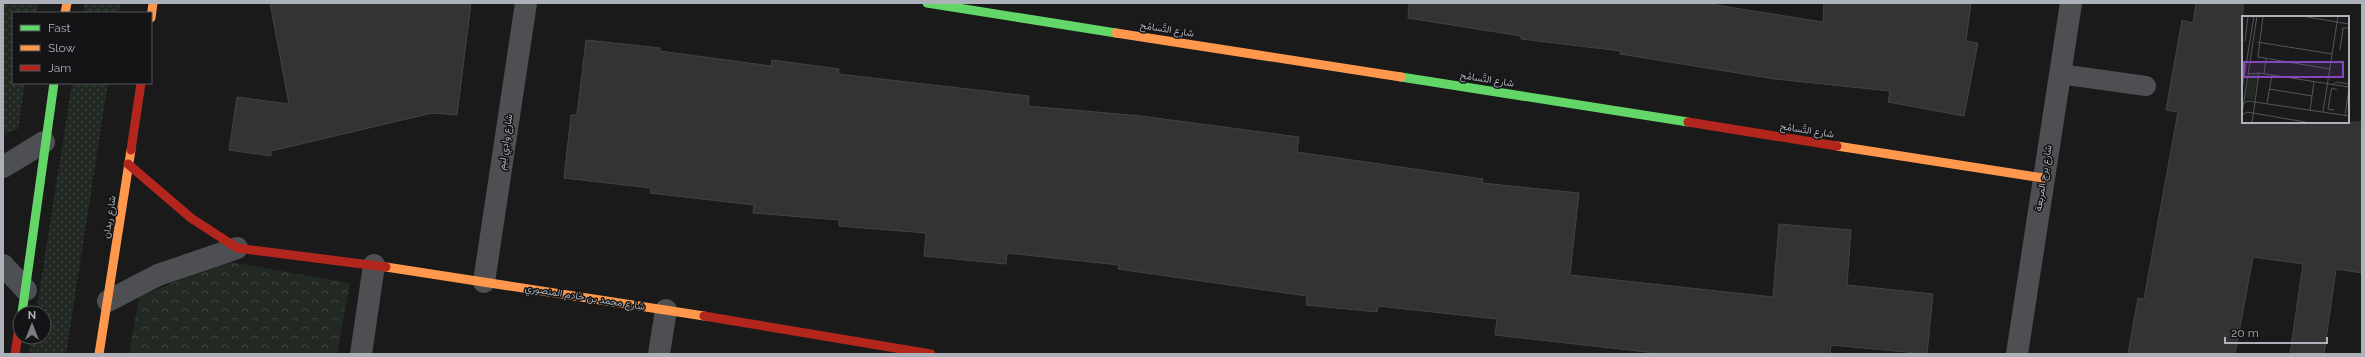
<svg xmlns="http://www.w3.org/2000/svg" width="2365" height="357" font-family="Raleway,Vazirmatn,sans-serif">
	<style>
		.grass { fill: url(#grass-dots) }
		.forest { fill: url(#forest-crowns) }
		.building { fill: #333334; stroke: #424346 }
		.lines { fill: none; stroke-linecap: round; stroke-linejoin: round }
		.lane { stroke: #4e4f53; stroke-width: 20 }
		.street { stroke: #4e4f53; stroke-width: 22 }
		.fast { stroke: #63d668; stroke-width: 9 }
		.slow { stroke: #ff974d; stroke-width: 9 }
		.jam { stroke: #b3261e; stroke-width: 9 }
		.labels { text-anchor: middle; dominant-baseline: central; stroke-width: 3; stroke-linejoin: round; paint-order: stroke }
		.street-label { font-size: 10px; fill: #acb1ba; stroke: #141416 }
		.inset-road { fill: none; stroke: #54565a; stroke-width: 1 }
		.view { fill: #8547be; fill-opacity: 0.15; stroke: #8547be; stroke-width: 2 }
		.inset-edge { fill: none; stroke: #acb1ba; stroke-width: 2 }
	</style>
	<defs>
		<pattern id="grass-dots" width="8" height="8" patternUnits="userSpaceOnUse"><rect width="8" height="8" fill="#222923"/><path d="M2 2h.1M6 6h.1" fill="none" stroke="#3f4641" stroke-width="1.8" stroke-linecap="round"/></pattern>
		<pattern id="forest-crowns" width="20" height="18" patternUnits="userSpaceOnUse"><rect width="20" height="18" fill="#222923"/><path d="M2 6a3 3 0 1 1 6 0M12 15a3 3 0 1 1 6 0" fill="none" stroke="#3f4641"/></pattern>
	</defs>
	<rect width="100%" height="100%" fill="#1a1a1a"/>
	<path class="grass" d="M3 3H38L37 13H13V83H25L18 129 3 134Z
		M84 3H121L119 13H83Z
		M72 83H108L66 354H29L32 337H44V313H36Z"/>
	<path class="forest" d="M224 261 350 283 337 354H129L139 297Z"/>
	<path class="building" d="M270 3H471L457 115 432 113 271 151V156L229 150 237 97 289 104Z
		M1409 3H1703L1823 22 1824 3H1971L1966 41 1978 43 1964 116 1888 102 1890 91 1775 79 1620 54 1621 51 1521 39V36L1408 18Z
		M2196 3H2243V122H2362V273L2336 269 2324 354H2290L2303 264 2253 257 2235 354H2128L2138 298 2144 299 2178 112 2166 110 2182 20 2193 23Z
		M586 40 660 48V51L771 66 772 60 839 69 838 74 1029 96 1028 106 1141 116 1299 137 1297 152 1483 179 1482 183 1579 193 1570 275 1773 297 1779 224 1851 230 1847 285 1933 294 1927 354 1831 345 1830 354H1664L1495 335 1497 319 1378 306 1377 312 1306 305 1307 296 1118 269 1119 265 1007 253 1006 264 924 256 926 233 839 226V220L753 213 754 205 650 193 651 188 564 178 571 115H577Z"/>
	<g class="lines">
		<path class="lane" d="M2060 74 2146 86"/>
		<path class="street" d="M3 167 44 142
			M3 265 26 290
			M484 282 526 3
			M108 301 158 275 237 248
			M361 354 374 265
			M659 354 666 310
			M2017 354 2071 3"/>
		<path class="fast" d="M927 3 1116 33
			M1401 77 1688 122
			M22 313 54 83"/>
		<path class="slow" d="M65 13 67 3
			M151 18 153 3
			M1116 33 1401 77
			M1837 146 2043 178
			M386 267 704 316
			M99 354 131 150"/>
		<path class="jam" d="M1688 122 1837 146
			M131 150 141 83
			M128 164 191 218 237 248 386 267
			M704 316 931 354
			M15 354 20 322"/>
	</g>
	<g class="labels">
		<g class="street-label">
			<text transform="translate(1167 29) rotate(9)">شارع التَّسامُح</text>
			<text transform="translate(1487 79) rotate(9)">شارع التَّسامُح</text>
			<text transform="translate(1807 130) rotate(9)">شارع التَّسامُح</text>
			<text transform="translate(505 142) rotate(-82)">شارع وادِي لِيم</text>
			<text transform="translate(2043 178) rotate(-81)">شارع برج المربعة</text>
			<text transform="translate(109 217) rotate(-81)">شارع ربدان</text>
			<text transform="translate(585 297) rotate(9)">شارع محمد بن خادم المنصوري</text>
		</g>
	</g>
	<g transform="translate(2242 16)">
		<rect width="107" height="107" fill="#1a1a1a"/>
		<path d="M16 57 12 84 6 83 4 81 7 58Z" fill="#222923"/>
		<path class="inset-road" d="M21 0 16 41 88 53M59 0 107 8M3 25 6 0M15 26 90 38M98 34 101 12H107M22 57 24 43M6 58 17 57 107 71M90 69 94 66 107 68M27 73 70 80M0 74 12 0M2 87 6 85 107 100M25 87 30 59M68 94 72 66M92 94 86 93 89 75 90 72 95 74M81 96 96 0M0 98 15 0M0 99 5 96 69 107M103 100 107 72M10 107 17 57"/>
		<path class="view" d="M2 46H101V61H2Z"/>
		<rect width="107" height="107" class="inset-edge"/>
	</g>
	<rect width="2365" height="357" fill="none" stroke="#acb1ba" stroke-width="8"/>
	<rect x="12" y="12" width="140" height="72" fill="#141416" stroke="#515358"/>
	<rect x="20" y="25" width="20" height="6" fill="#63d668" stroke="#515358"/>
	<text x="48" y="32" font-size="12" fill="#acb1ba">Fast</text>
	<rect x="20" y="45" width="20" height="6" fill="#ff974d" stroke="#515358"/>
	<text x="48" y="52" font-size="12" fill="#acb1ba">Slow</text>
	<rect x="20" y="65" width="20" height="6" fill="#b3261e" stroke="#515358"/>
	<text x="48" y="72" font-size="12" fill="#acb1ba">Jam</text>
	<g transform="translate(32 325)"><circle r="19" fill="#141416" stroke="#515358"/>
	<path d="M0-3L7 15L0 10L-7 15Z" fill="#797c82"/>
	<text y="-6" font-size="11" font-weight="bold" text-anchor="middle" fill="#acb1ba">N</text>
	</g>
	<path d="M2225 337v6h102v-6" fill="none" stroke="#acb1ba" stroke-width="2"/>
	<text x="2231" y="337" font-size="12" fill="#acb1ba" stroke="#141416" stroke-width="3" paint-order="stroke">20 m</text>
</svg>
